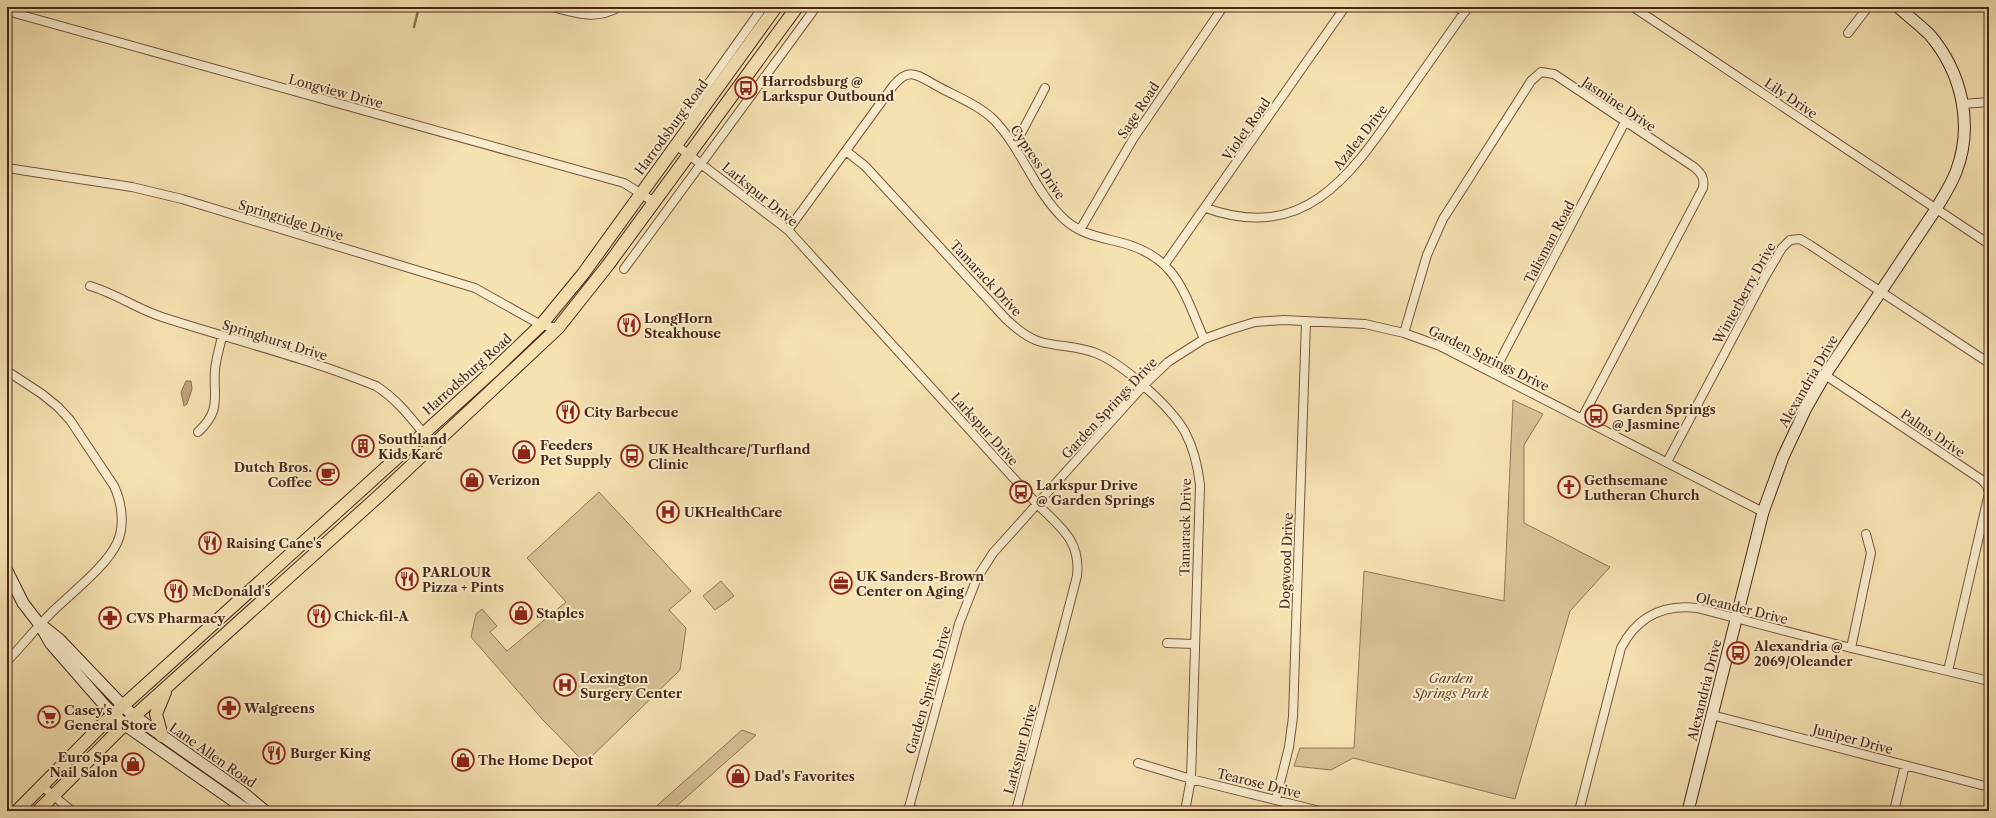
<svg xmlns="http://www.w3.org/2000/svg" width="1996" height="818" font-family="'Libre Caslon Text',serif">
	<style>
		.green { fill: #d9c196; stroke: #927457 }
		.water { fill: #bca27c; stroke: #8e7154 }
		.lines { fill: none; stroke-linecap: round; stroke-linejoin: round }
		.stream { stroke: #8e7154; stroke-width: 2.5 }
		.street-casing { stroke: #75563e; stroke-width: 10 }
		.secondary-casing { stroke: #4a2718; stroke-width: 13 }
		.primary-casing { stroke: #4a2718; stroke-width: 14 }
		.street { stroke: #f9eccc; stroke-width: 8 }
		.secondary { stroke: #f9eccc; stroke-width: 11 }
		.primary { stroke: #f6e1b0; stroke-width: 12 }
		.labels { text-anchor: middle; dominant-baseline: central; stroke-width: 4; stroke-linejoin: round; paint-order: stroke }
		.poi-label { font-size: 13px; font-weight: bold; fill: #4a2718; stroke: #f9eccc; text-anchor: start }
		.street-label { font-size: 13px; fill: #4a2718; stroke: #f9eccc }
		.park-label { font-size: 13px; font-style: italic; fill: #674631; stroke: #f9eccc }
	</style>
	<rect width="100%" height="100%" fill="#f6e1b0"/>
	<filter id="stains"><feTurbulence type="fractalNoise" baseFrequency=".005" numOctaves="4"/><feColorMatrix values="0 0 0 0 .2 0 0 0 0 .09 0 0 0 0 .02 0 0 0 .5 -.17"/></filter>
	<radialGradient id="worn" r=".72"><stop offset=".6" stop-color="#630" stop-opacity="0"/><stop offset="1" stop-color="#630" stop-opacity=".3"/></radialGradient>
	<path class="green" d="M1513 400 1543 414 1524 445V523L1610 567 1570 611 1515 799 1353 758 1331 770 1294 766 1300 748H1354L1364 571 1504 601Z
		M599 492 691 591 669 610 686 628 680 670 585 763 542 719 471 637 476 614 482 609 497 626 490 632 507 651 566 602 527 558Z
		M721 581 734 596 715 610 703 596Z
		M742 730 756 735 671 811H651Z"/>
	<path class="water" d="M186 381H191L192 389 187 404 184 406 181 392Z"/>
	<g class="lines">
		<path class="stream" d="M414 27 419 7"/>
		<g class="street-casing">
			<path id="street" d="M553 7C577 14 597 20 619 7
				M1456 7 1465 12
				M1633 7 1989 244
				M7 11 624 183 654 202
				M1848 33 1868 7
				M1963 104 1989 102
				M684 118 763 7
				M676 145 788 230 1037 504C1060 527 1081 540 1077 576L1016 811
				M1015 145 1045 88
				M846 151 865 166 1006 319C1016 328 1027 338 1041 342 1060 347 1080 346 1098 354 1124 365 1171 407 1185 432 1194 449 1198 467 1200 485L1191 779 1185 811
				M7 168 132 187 182 199 475 288 541 325 558 328
				M1206 208C1303 243 1349 178 1398 107 1422 73 1445 40 1468 7
				M788 230 893 86C909 66 917 75 937 86 955 96 979 105 994 120 1022 149 1035 192 1064 219 1080 234 1099 237 1119 242 1176 256 1183 290 1204 339
				M1080 230 1133 139 1223 7
				M1165 264 1345 7
				M624 269 816 7
				M90 286C115 293 137 309 162 317 233 340 307 358 376 386 400 401 416 425 434 446
				M1404 333 1427 255 1443 219 1531 81 1541 72 1554 74 1694 167C1701 173 1705 178 1703 188L1582 418
				M7 371 42 394 58 407 70 420 114 486C122 503 125 526 117 543 106 567 70 594 50 614 35 629 22 646 7 661
				M1494 372 1625 122
				M1825 375 1982 480 1987 486 1989 493 1948 671
				M198 432C222 410 213 397 215 370 216 358 220 347 222 336
				M1667 462 1765 277 1782 248 1790 240 1800 239 1810 245 1989 363
				M1167 643 1194 644
				M1851 648 1871 553 1866 534
				M1712 715 1989 787
				M1138 763 1191 779 1320 811
				M42 786 72 811
				M1276 799 1289 747 1293 717 1306 321
				M908 808 918 811
				M908 811 959 624 977 578 993 553 1143 386 1168 362 1204 339 1229 330 1255 322 1284 320 1365 324 1404 333 1440 346 1763 512
				M1579 811 1621 648C1637 617 1662 604 1697 608L1851 648 1989 681
				M1894 811 1905 765"/>
		</g>
		<g class="secondary-casing">
			<path id="secondary" d="M7 571 23 603 40 625 51 644 106 707 125 725 248 811
				M44 627 59 639 123 706 134 716 241 791 265 811
				M1688 811 1763 512 1783 457 1806 408 1825 375 1936 209C1943 197 1951 185 1956 172 1974 125 1962 73 1930 35 1920 25 1908 16 1898 7"/>
		</g>
		<g class="primary-casing">
			<path id="primary" d="M162 736 156 714 165 692
				M17 811 106 721 495 369 541 325 583 274 776 7
				M38 811 119 730 382 493 558 328 608 265 797 7"/>
		</g>
		<use href="#street" class="street"/>
		<use href="#secondary" class="secondary"/>
		<use href="#primary" class="primary"/>
	</g>
	<defs>
		<g id="bus-ring" transform="scale(1.15)"><circle r="9.5" fill="#f9eccc" stroke="#8f2418" stroke-width="1.5"/><path d="M-5-6H5V4H4V6H2V4H-2V6H-4V4H-5ZM-3.5-4V0h7V-4ZM-3.5 1.2v1.5H-2V1.2ZM2 1.2v1.5H3.5V1.2Z" fill="#8f2418"/></g>
		<g id="restaurant-ring" transform="scale(1.15)"><circle r="9.5" fill="#f9eccc" stroke="#8f2418" stroke-width="1.5"/><path d="M-5-6h1v4h1v-4h1v4h1v-4h1v5L-1.5 .5V6h-2V.5L-5-1ZM5-6V6H3V1.5H1.5Q1.5-4 5-6Z" fill="#8f2418"/></g>
		<g id="building-ring" transform="scale(1.15)"><circle r="9.5" fill="#f9eccc" stroke="#8f2418" stroke-width="1.5"/><path d="M-4-6H4V6H1V3H-1V6H-4ZM-2.5-4.3h1.7v1.8h-1.7ZM.8-4.3h1.7v1.8H.8ZM-2.5-1h1.7V.8h-1.7ZM.8-1h1.7V.8H.8Z" fill="#8f2418"/></g>
		<g id="shop-ring" transform="scale(1.15)"><circle r="9.5" fill="#f9eccc" stroke="#8f2418" stroke-width="1.5"/><path d="M-5-2.5h2.3a2.7 3.5 0 0 1 5.4 0H5L5.5 6h-11ZM-1.5-2.5h3a1.5 2.3 0 0 0-3 0Z" fill="#8f2418"/></g>
		<g id="cafe-ring" transform="scale(1.15)"><circle r="9.5" fill="#f9eccc" stroke="#8f2418" stroke-width="1.5"/><path d="M-5.5-4.5H6V0H3Q3 3.5 0 3.5H-2.5Q-5.5 3.5-5.5 0ZM3-3.2v2h1.7v-2ZM-6 4.5H4V6H-6Z" fill="#8f2418"/></g>
		<g id="church-ring" transform="scale(1.15)"><circle r="9.5" fill="#f9eccc" stroke="#8f2418" stroke-width="1.5"/><path d="M-1.2-6h2.4v3.5h3.3v2.4h-3.3V6h-2.4V-.1h-3.3v-2.4h3.3Z" fill="#8f2418"/></g>
		<g id="hospital-ring" transform="scale(1.15)"><circle r="9.5" fill="#f9eccc" stroke="#8f2418" stroke-width="1.5"/><path d="M-5-5h3v3.5h4V-5h3V5h-3V1.5h-4V5h-3Z" fill="#8f2418"/></g>
		<g id="office-ring" transform="scale(1.15)"><circle r="9.5" fill="#f9eccc" stroke="#8f2418" stroke-width="1.5"/><path d="M-6-3h4V-5.5h4V-3h4V5H-6ZM-1-4.5V-3h2v-1.5ZM-6 0V1H6V0Z" fill="#8f2418"/></g>
		<g id="pharmacy-ring" transform="scale(1.15)"><circle r="9.5" fill="#f9eccc" stroke="#8f2418" stroke-width="1.5"/><path d="M-2-6h4v4h4v4h-4v4h-4v-4h-4v-4h4Z" fill="#8f2418"/></g>
		<g id="supermarket-ring" transform="scale(1.15)"><circle r="9.5" fill="#f9eccc" stroke="#8f2418" stroke-width="1.5"/><path d="M-6-5.5h2.5l.6 2H6L4.5 2H-2.5L-4.4-4H-6ZM-1.5 3.2a1.3 1.3 0 1 0 .1 0ZM3 3.2a1.3 1.3 0 1 0 .1 0Z" fill="#8f2418"/></g>
	</defs>
	<g fill-rule="evenodd">
		<use href="#bus-ring" x="746" y="88"/>
		<use href="#restaurant-ring" x="629" y="325"/>
		<use href="#restaurant-ring" x="568" y="412"/>
		<use href="#bus-ring" x="1596" y="416"/>
		<use href="#building-ring" x="363" y="446"/>
		<use href="#shop-ring" x="524" y="452"/>
		<use href="#bus-ring" x="632" y="456"/>
		<use href="#cafe-ring" x="328" y="474"/>
		<use href="#shop-ring" x="472" y="480"/>
		<use href="#church-ring" x="1569" y="487"/>
		<use href="#bus-ring" x="1021" y="492"/>
		<use href="#hospital-ring" x="668" y="512"/>
		<use href="#restaurant-ring" x="210" y="543"/>
		<use href="#restaurant-ring" x="407" y="579"/>
		<use href="#office-ring" x="841" y="583"/>
		<use href="#restaurant-ring" x="176" y="591"/>
		<use href="#shop-ring" x="521" y="613"/>
		<use href="#restaurant-ring" x="319" y="616"/>
		<use href="#pharmacy-ring" x="110" y="618"/>
		<use href="#bus-ring" x="1738" y="653"/>
		<use href="#hospital-ring" x="565" y="685"/>
		<use href="#pharmacy-ring" x="229" y="708"/>
		<use href="#supermarket-ring" x="49" y="717"/>
		<use href="#restaurant-ring" x="274" y="753"/>
		<use href="#shop-ring" x="463" y="760"/>
		<use href="#shop-ring" x="133" y="764"/>
		<use href="#shop-ring" x="738" y="776"/>
	</g>
	<g class="labels">
		<g class="poi-label">
			<text x="762" y="81">Harrodsburg @<tspan x="762" dy="15">Larkspur Outbound</tspan></text>
			<text x="644" y="318">LongHorn<tspan x="644" dy="15">Steakhouse</tspan></text>
			<text x="1612" y="409">Garden Springs<tspan x="1612" dy="15">@ Jasmine</tspan></text>
			<text x="584" y="412">City Barbecue</text>
			<text x="378" y="439">Southland<tspan x="378" dy="15">Kids Kare</tspan></text>
			<text x="540" y="445">Feeders<tspan x="540" dy="15">Pet Supply</tspan></text>
			<text x="648" y="449">UK Healthcare/Turfland<tspan x="648" dy="15">Clinic</tspan></text>
			<text x="312" y="467" text-anchor="end">Dutch Bros.<tspan x="312" dy="15">Coffee</tspan></text>
			<text x="488" y="480">Verizon</text>
			<text x="1584" y="480">Gethsemane<tspan x="1584" dy="15">Lutheran Church</tspan></text>
			<text x="1036" y="485">Larkspur Drive<tspan x="1036" dy="15">@ Garden Springs</tspan></text>
			<text x="684" y="512">UKHealthCare</text>
			<text x="226" y="543">Raising Cane's</text>
			<text x="422" y="572">PARLOUR<tspan x="422" dy="15">Pizza + Pints</tspan></text>
			<text x="856" y="576">UK Sanders-Brown<tspan x="856" dy="15">Center on Aging</tspan></text>
			<text x="192" y="591">McDonald's</text>
			<text x="536" y="613">Staples</text>
			<text x="334" y="616">Chick-fil-A</text>
			<text x="126" y="618">CVS Pharmacy</text>
			<text x="1754" y="646">Alexandria @<tspan x="1754" dy="15">2069/Oleander</tspan></text>
			<text x="580" y="678">Lexington<tspan x="580" dy="15">Surgery Center</tspan></text>
			<text x="244" y="708">Walgreens</text>
			<text x="64" y="710">Casey's<tspan x="64" dy="15">General Store</tspan></text>
			<text x="290" y="753">Burger King</text>
			<text x="118" y="757" text-anchor="end">Euro Spa<tspan x="118" dy="15">Nail Salon</tspan></text>
			<text x="478" y="760">The Home Depot</text>
			<text x="754" y="776">Dad's Favorites</text>
		</g>
		<g class="street-label">
			<text transform="translate(336 91) rotate(15)">Longview Drive</text>
			<text transform="translate(1791 98) rotate(34)">Lily Drive</text>
			<text transform="translate(1619 104) rotate(34)">Jasmine Drive</text>
			<text transform="translate(1138 110) rotate(-57)">Sage Road</text>
			<text transform="translate(671 127) rotate(-54)">Harrodsburg Road</text>
			<text transform="translate(1246 129) rotate(-55)">Violet Road</text>
			<text transform="translate(1360 137) rotate(-52)">Azalea Drive</text>
			<text transform="translate(1038 162) rotate(56)">Cypress Drive</text>
			<text transform="translate(760 194) rotate(39)">Larkspur Drive</text>
			<text transform="translate(291 220) rotate(17)">Springridge Drive</text>
			<text transform="translate(1549 242) rotate(-62)">Talisman Road</text>
			<text transform="translate(986 278) rotate(47)">Tamarack Drive</text>
			<text transform="translate(1744 293) rotate(-61)">Winterberry Drive</text>
			<text transform="translate(275 340) rotate(17)">Springhurst Drive</text>
			<text transform="translate(1489 358) rotate(26)">Garden Springs Drive</text>
			<text transform="translate(467 374) rotate(-42)">Harrodsburg Road</text>
			<text transform="translate(1808 381) rotate(-60)">Alexandria Drive</text>
			<text transform="translate(1109 408) rotate(-47)">Garden Springs Drive</text>
			<text transform="translate(985 429) rotate(48)">Larkspur Drive</text>
			<text transform="translate(1933 433) rotate(34)">Palms Drive</text>
			<text transform="translate(1185 527) rotate(-89)">Tamarack Drive</text>
			<text transform="translate(1286 561) rotate(-88)">Dogwood Drive</text>
			<text transform="translate(1742 608) rotate(14)">Oleander Drive</text>
			<text transform="translate(928 690) rotate(-74)">Garden Springs Drive</text>
			<text transform="translate(1704 690) rotate(-76)">Alexandria Drive</text>
			<text transform="translate(1853 739) rotate(15)">Juniper Drive</text>
			<text transform="translate(1020 749) rotate(-75)">Larkspur Drive</text>
			<text transform="translate(213 755) rotate(35)">Lane Allen Road</text>
			<text transform="translate(1259 783) rotate(14)">Tearose Drive</text>
		</g>
		<g class="park-label">
			<text x="1451" y="678">Garden<tspan x="1451" dy="15">Springs Park</tspan></text>
		</g>
	</g>
	<rect width="1996" height="818" fill="none" stroke="#f6e1b0" stroke-width="24"/>
	<rect x="8" y="8" width="1980" height="802" fill="none" stroke="#4a2718" stroke-width="2"/>
	<rect x="12" y="12" width="1972" height="794" fill="none" stroke="#4a2718"/>
	<rect width="100%" height="100%" filter="url(#stains)"/>
	<rect width="100%" height="100%" fill="url(#worn)"/>
</svg>
